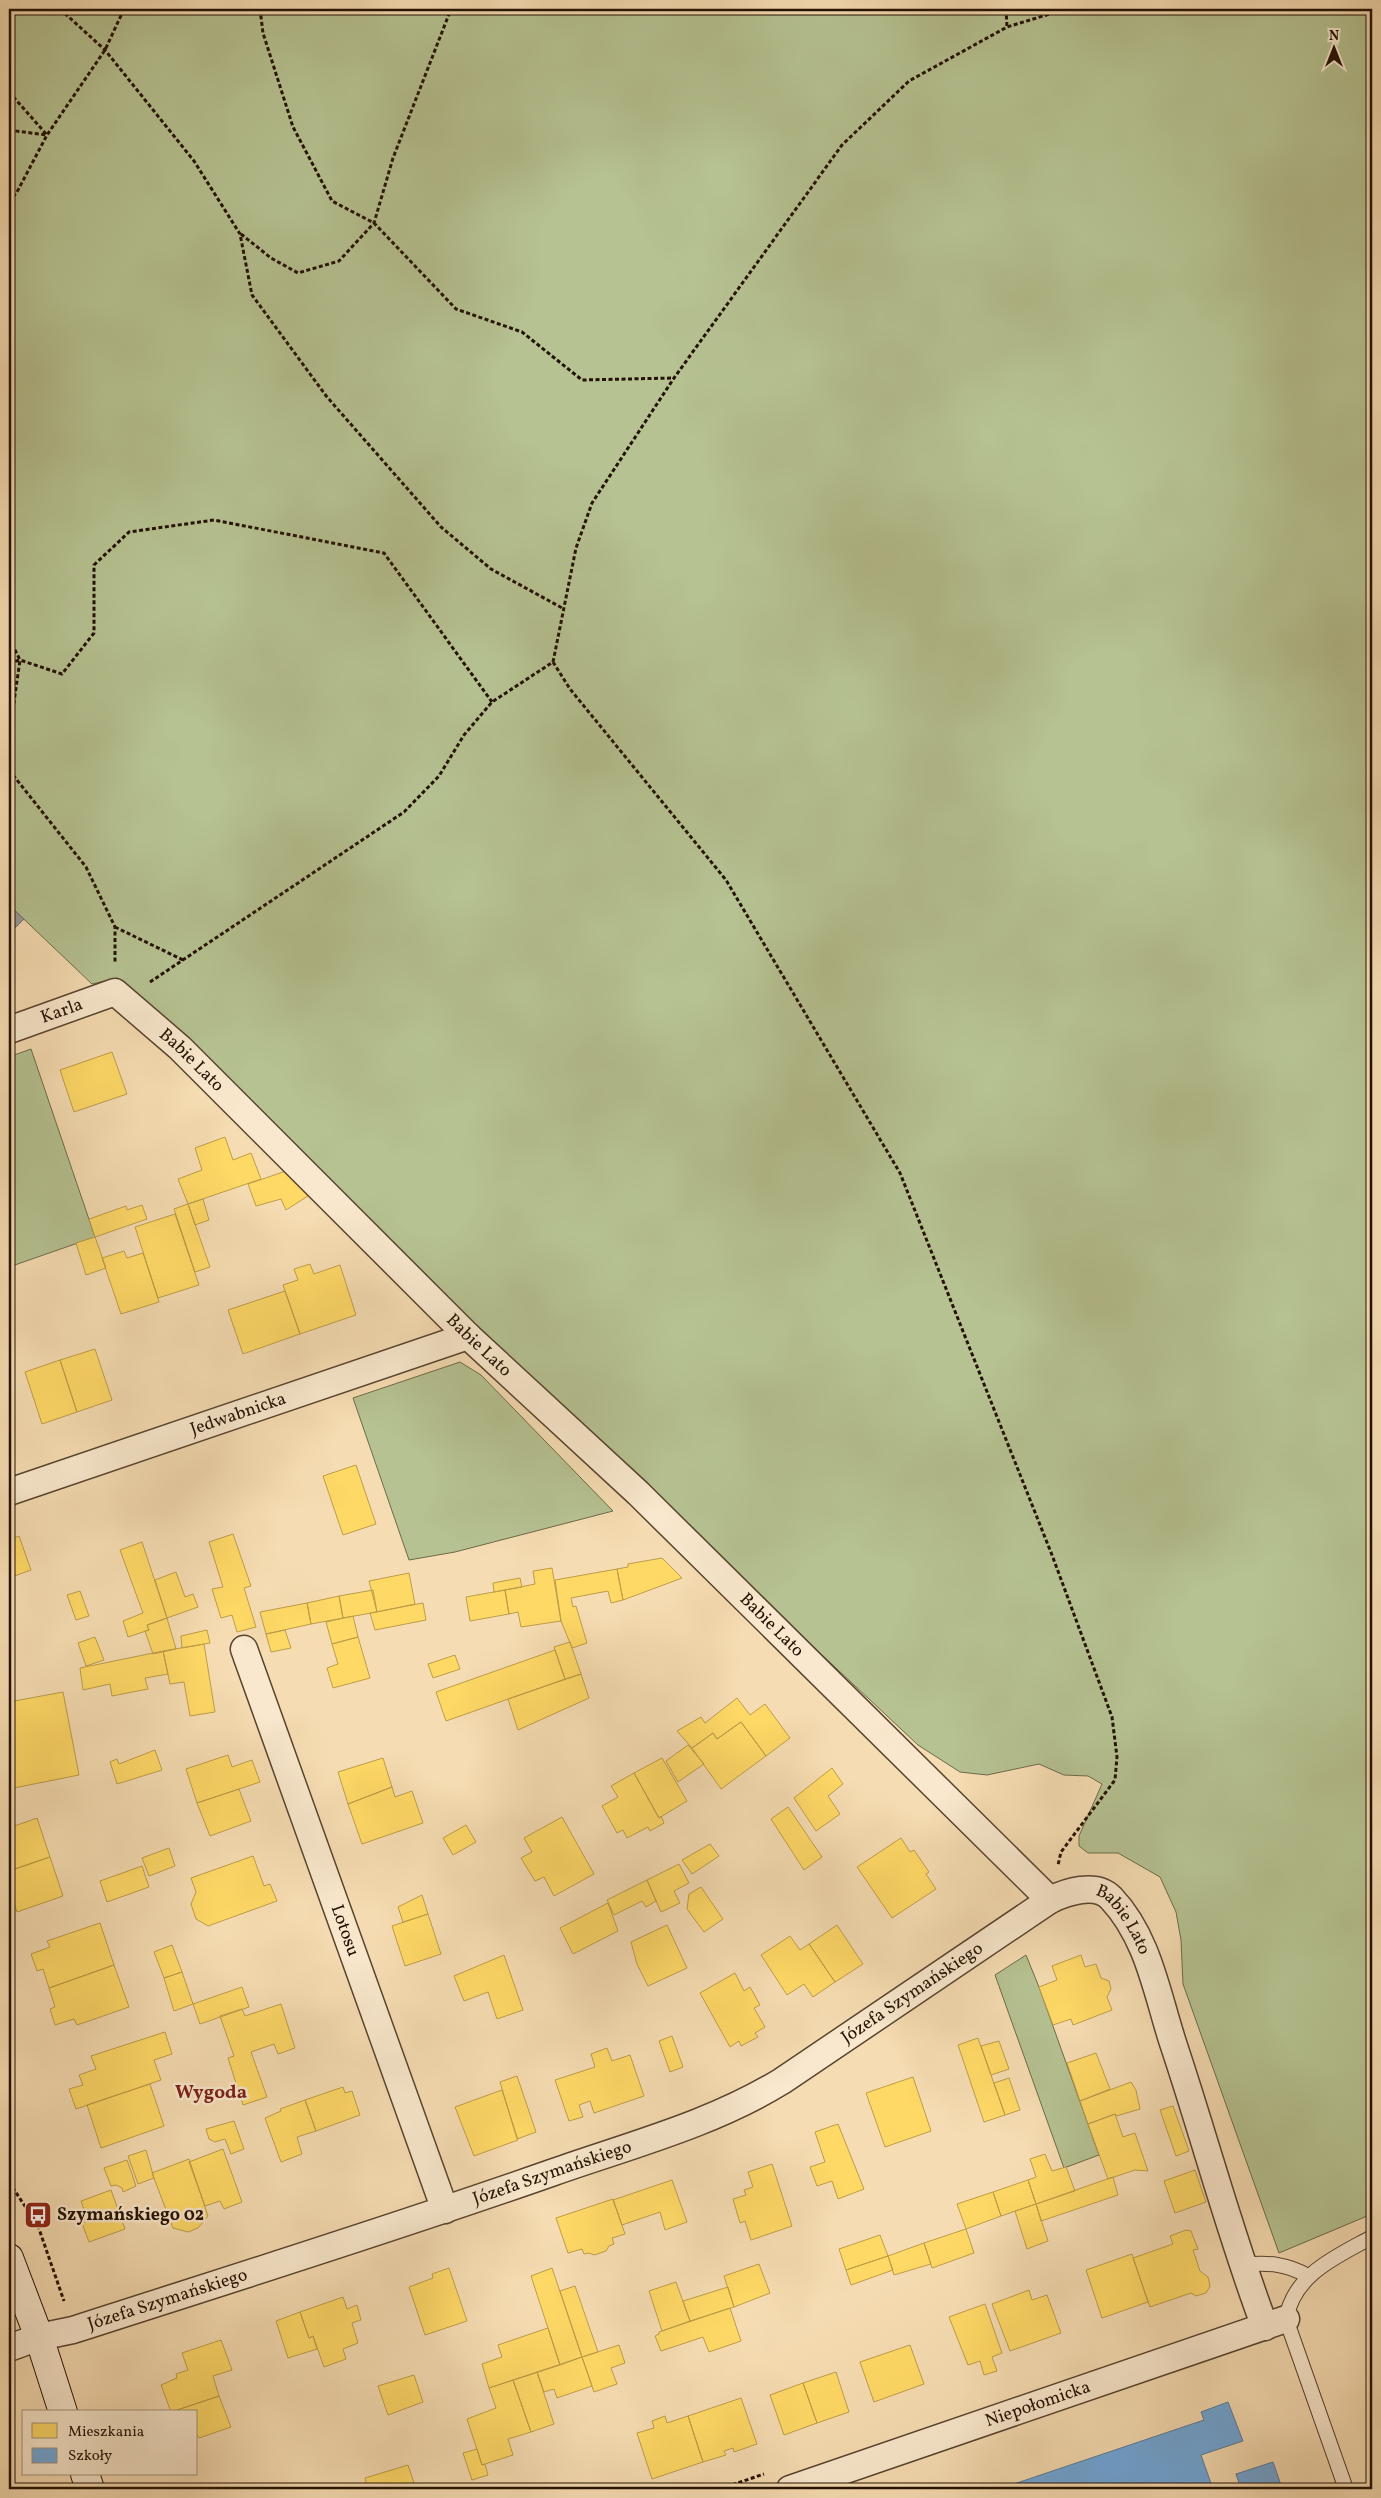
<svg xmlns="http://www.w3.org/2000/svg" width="1381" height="2498" font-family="Vollkorn,serif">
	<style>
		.green { fill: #b6c292; stroke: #6c6a4a }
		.homes { fill: #ffd966; stroke: #bd9d48 }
		.schools { fill: #6fa8dc; stroke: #587b9b }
		.industry { fill: #999; stroke: #76706c }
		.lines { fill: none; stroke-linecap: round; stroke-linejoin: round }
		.lane-casing { stroke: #58442f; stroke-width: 16 }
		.street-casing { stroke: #58442f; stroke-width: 29 }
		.secondary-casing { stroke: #231103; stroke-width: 30 }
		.path { stroke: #231103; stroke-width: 3; stroke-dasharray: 4 2.5; stroke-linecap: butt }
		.lane { stroke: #f9e8cd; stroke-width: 14 }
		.street { stroke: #f9e8cd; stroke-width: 26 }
		.secondary { stroke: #f9e8cd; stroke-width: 28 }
		.labels { text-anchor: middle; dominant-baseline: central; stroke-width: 5; stroke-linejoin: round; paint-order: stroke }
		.street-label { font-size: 18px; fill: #231103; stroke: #f9e8cd }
		.poi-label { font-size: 18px; font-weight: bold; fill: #231103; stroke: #f9e8cd; text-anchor: start }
		.neighbourhood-label { font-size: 19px; font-weight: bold; fill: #7a1f14; stroke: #f9e8cd }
	</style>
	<rect width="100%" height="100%" fill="#f6dcb2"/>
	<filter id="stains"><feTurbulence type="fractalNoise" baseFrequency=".004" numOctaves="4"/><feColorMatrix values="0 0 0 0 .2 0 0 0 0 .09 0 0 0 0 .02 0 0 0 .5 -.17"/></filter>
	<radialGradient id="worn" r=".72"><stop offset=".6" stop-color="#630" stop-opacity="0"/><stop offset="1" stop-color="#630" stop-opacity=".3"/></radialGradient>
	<path class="green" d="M9 9H1372V2214L1279 2253 1183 1984 1181 1940 1176 1912 1160 1877 1118 1853H1088L1079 1846V1836L1102 1784 1088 1776 1064 1775 1039 1764 987 1775 960 1772 918 1745 477 1331 118 978 92 984 9 905Z
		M31 1049 95 1237 9 1267V1057Z
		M460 1362 481 1375 613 1511 455 1552 409 1560 353 1398Z
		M1026 1955 1039 1987 1099 2155 1064 2168 995 1975Z"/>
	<path class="homes" d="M112 1052 127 1094 74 1112 60 1070Z
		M225 1137 233 1160 251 1153 261 1179 188 1204 178 1179 202 1170 195 1148Z
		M289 1170 311 1194 286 1210 281 1199 256 1206 248 1184Z
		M203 1199 209 1220 195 1225 188 1204Z
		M188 1204 210 1267 195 1272 174 1209Z
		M142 1205 147 1219 95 1237 89 1219 126 1206 127 1210Z
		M175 1214 199 1285 158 1298 135 1227Z
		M95 1237 106 1268 86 1275 76 1243Z
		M124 1251 127 1258 143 1253 159 1302 121 1314 102 1258Z
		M310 1264 314 1274 340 1265 356 1315 300 1334 283 1285 298 1280 294 1269Z
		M285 1291 300 1334 243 1354 228 1310Z
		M95 1349 112 1400 77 1412 60 1360Z
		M60 1360 77 1412 42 1424 25 1372Z
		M356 1465 376 1524 343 1535 323 1476Z
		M233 1534 251 1586 244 1588 256 1627 237 1632 232 1615 221 1618 212 1589 223 1587 209 1542Z
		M19 1536 31 1570 9 1578V1540Z
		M142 1542 167 1618 147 1625 149 1630 128 1637 123 1621 143 1613 120 1550Z
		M662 1558 682 1578 623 1600 617 1569 628 1567V1564Z
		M552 1568 561 1621 521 1627 518 1612 509 1614 505 1590 535 1584 533 1571Z
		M617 1569 623 1600 611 1603 608 1591 571 1598 573 1607 576 1606 587 1643 572 1648 561 1621 555 1580Z
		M176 1572 185 1597 193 1594 198 1607 167 1618 155 1580Z
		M409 1573 415 1604 377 1612 369 1581Z
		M520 1578 522 1587 494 1592 493 1583Z
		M373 1590 377 1612 343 1618 339 1596Z
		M505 1590 509 1614 470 1621 466 1597Z
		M80 1591 89 1616 76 1620 67 1595Z
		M339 1596 343 1618 311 1624 307 1603Z
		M307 1603 311 1624 266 1634 260 1612Z
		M423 1603 426 1620 375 1630 370 1613Z
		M353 1616 358 1637 332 1644 326 1622Z
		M167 1618 176 1649 153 1654 145 1631 149 1630 147 1625Z
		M207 1630 210 1643 182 1648 181 1636Z
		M285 1630 291 1648 271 1652 266 1634Z
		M95 1637 104 1660 86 1666 78 1643Z
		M358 1637 370 1678 333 1688 327 1668 338 1664 332 1644Z
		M570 1642 581 1674 565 1679 554 1647Z
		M204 1644 215 1712 190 1716 184 1682 170 1684 163 1651Z
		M555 1650 565 1679 446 1721 436 1692Z
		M163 1651 168 1674 145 1678 148 1689 112 1696 110 1684 83 1690 80 1668Z
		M455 1655 460 1669 433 1678 428 1664Z
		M581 1674 589 1698 518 1730 508 1699Z
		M63 1692 79 1775 9 1789V1702Z
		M737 1698 750 1715 765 1704 790 1738 766 1756 741 1722 717 1739 713 1733 692 1748 677 1731 701 1717 705 1723Z
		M741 1722 766 1756 721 1789 692 1748 713 1733 717 1739Z
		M688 1745 704 1764 678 1782 666 1761Z
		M155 1750 162 1770 117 1784 110 1762 117 1759 119 1764Z
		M228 1755 232 1767 252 1760 260 1782 197 1803 186 1769Z
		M383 1758 392 1787 348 1804 338 1772Z
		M662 1758 687 1801 659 1818 634 1773Z
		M832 1768 843 1784 828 1796 840 1814 816 1831 794 1798Z
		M634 1773 659 1818 661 1816 664 1823 650 1831 648 1827 627 1838 623 1830 617 1833 602 1806 618 1797 611 1786Z
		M392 1787 395 1797 412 1791 423 1823 362 1844 348 1804Z
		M239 1789 251 1821 210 1836 197 1803Z
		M788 1807 822 1857 804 1870 771 1819Z
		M562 1817 594 1874 554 1896 544 1877 535 1881 521 1858 532 1852 524 1838Z
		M37 1818 50 1857 9 1871V1828Z
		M466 1825 476 1842 453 1855 443 1838Z
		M901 1838 910 1852 914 1850 929 1872 926 1874 936 1889 892 1918 857 1867Z
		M710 1844 719 1856 692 1874 682 1860Z
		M169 1848 175 1866 149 1876 142 1858Z
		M253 1856 264 1886 270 1884 277 1901 208 1926 196 1919 191 1904 196 1892 191 1878Z
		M50 1857 63 1896 17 1912 9 1887V1871Z
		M679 1864 689 1883 674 1891 680 1903 661 1912 647 1880Z
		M142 1866 149 1887 107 1902 100 1881Z
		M647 1880 656 1901 646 1907 642 1901 614 1915 607 1900Z
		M701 1887 723 1919 704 1932 687 1909 689 1894Z
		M422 1895 428 1914 403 1922 398 1907Z
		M608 1903 618 1931 573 1954 560 1928Z
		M428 1914 441 1954 405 1966 392 1926Z
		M100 1923 114 1965 49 1988 43 1969 37 1971 31 1954 50 1947 47 1941Z
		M667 1925 687 1968 648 1986 637 1964 631 1942Z
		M837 1925 863 1964 835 1982 809 1944Z
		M790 1936 800 1950 809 1944 835 1982 813 1997 804 1984 787 1995 761 1955Z
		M172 1945 182 1972 164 1978 154 1952Z
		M504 1955 523 2010 497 2019 488 1992 464 2001 454 1976Z
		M1081 1955 1085 1967 1096 1964 1101 1978 1109 1981 1111 1989 1107 1997 1112 2010 1073 2025 1071 2019 1053 2025 1039 1987 1057 1980 1052 1966Z
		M114 1965 129 2007 77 2025 74 2019 55 2025 50 2009 55 2007 49 1988Z
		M182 1972 193 2004 174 2011 164 1978Z
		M735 1973 744 1991 750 1987 760 2005 754 2008 765 2027 755 2033 758 2037 741 2046 739 2041 730 2047 700 1993Z
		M242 1987 249 2007 200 2024 193 2004Z
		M281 2004 295 2048 278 2054 274 2044 251 2052 267 2097 243 2105 228 2058 234 2056 220 2016 242 2009 245 2016Z
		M165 2032 172 2054 154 2060 161 2080 76 2109 69 2089 83 2085 79 2075 96 2069 91 2056Z
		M672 2036 683 2067 670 2072 659 2041Z
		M978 2038 1005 2115 984 2122 958 2045Z
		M999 2041 1009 2069 991 2075 981 2046Z
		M607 2048 612 2061 630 2055 644 2096 594 2113 590 2101 579 2105 583 2117 569 2121 555 2080 595 2067 591 2054Z
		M1096 2053 1110 2089 1080 2101 1067 2063Z
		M517 2076 536 2132 517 2139 500 2082Z
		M913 2077 931 2131 885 2147 866 2093Z
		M1009 2078 1020 2110 1005 2115 994 2083Z
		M1131 2082 1136 2090 1140 2109 1116 2116 1115 2114 1088 2124 1080 2101Z
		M150 2084 164 2126 101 2148 87 2105Z
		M343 2087 345 2093 352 2091 360 2115 316 2131 305 2100Z
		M502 2090 518 2140 474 2156 455 2107Z
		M305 2100 316 2131 297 2137 302 2154 281 2162 265 2118 281 2111 280 2109Z
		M1173 2106 1189 2151 1176 2156 1160 2110Z
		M1115 2114 1123 2137 1135 2133 1148 2171 1135 2170 1108 2179 1088 2124Z
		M234 2121 244 2149 231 2154 225 2139 215 2142 209 2139 206 2129Z
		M838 2124 864 2189 838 2199 832 2181 817 2186 810 2167 825 2162 815 2132Z
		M223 2149 242 2202 224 2209 220 2201 205 2206 189 2162Z
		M146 2150 154 2178 138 2184 128 2156Z
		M1045 2154 1052 2171 1066 2167 1075 2191 1036 2204 1028 2180 1036 2177 1030 2159Z
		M189 2159 208 2216 198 2228 188 2232 173 2228 152 2173Z
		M127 2160 136 2186 123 2192 122 2188 116 2185 111 2186 104 2168Z
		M772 2164 792 2226 751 2240 745 2221 740 2223 733 2199 746 2195 744 2190 753 2187 748 2172Z
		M1195 2170 1206 2202 1175 2213 1164 2181Z
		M1113 2177 1118 2195 1041 2221 1036 2204Z
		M672 2180 687 2222 665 2230 660 2212 622 2225 613 2200Z
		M1028 2180 1036 2204 1001 2216 993 2192Z
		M111 2190 125 2229 89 2242 82 2223 88 2221 81 2201Z
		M993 2192 1001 2216 966 2229 957 2204Z
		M613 2199 625 2234 612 2238 614 2244 609 2246 606 2251 594 2255 589 2253 584 2254 582 2249 568 2253 556 2218Z
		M1036 2204 1048 2241 1027 2249 1015 2211Z
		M966 2229 974 2253 932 2268 924 2243Z
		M1186 2230 1191 2231 1198 2249 1193 2250 1200 2271 1208 2277 1210 2286 1206 2293 1196 2296 1191 2293 1150 2307 1133 2258 1173 2244 1170 2236Z
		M880 2235 888 2256 846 2270 839 2249Z
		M924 2243 931 2264 894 2275 888 2256Z
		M1132 2254 1148 2302 1102 2318 1086 2270Z
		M888 2256 893 2270 851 2285 846 2270Z
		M759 2264 770 2293 734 2307 724 2276Z
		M449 2268 467 2321 425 2335 409 2287 433 2278 432 2274Z
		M552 2268 582 2357 560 2365 531 2276Z
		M676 2282 690 2321 662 2331 649 2291Z
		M575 2286 598 2352 582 2357 560 2291Z
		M728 2287 734 2307 690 2321 683 2301Z
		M1029 2290 1032 2300 1047 2295 1061 2333 1010 2351 992 2304Z
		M343 2297 347 2309 357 2305 361 2320 352 2323 358 2343 343 2349 346 2359 324 2367 313 2336 309 2338 300 2312Z
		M985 2304 1002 2353 992 2357 997 2371 984 2375 980 2361 968 2365 949 2317Z
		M730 2308 741 2341 709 2352 703 2337 661 2351 655 2336 659 2334V2332Z
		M300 2312 309 2338 313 2336 317 2349 288 2358 276 2321Z
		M548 2328 560 2365 489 2388 482 2364 502 2357 498 2345Z
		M221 2340 232 2370 213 2376 219 2396 171 2412 161 2385 177 2378 176 2374 188 2370 182 2353Z
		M619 2345 625 2363 611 2368 617 2384 594 2392 582 2357Z
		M910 2345 924 2384 874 2402 860 2362Z
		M582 2357 592 2386 557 2398 554 2389 544 2392 537 2372Z
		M537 2372 554 2424 531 2432 513 2380Z
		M836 2372 849 2412 817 2423 803 2383Z
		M414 2375 423 2402 388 2415 378 2386Z
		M513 2380 531 2432 508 2439 513 2455 482 2465 467 2419 496 2408 489 2388Z
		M803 2383 817 2423 784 2435 770 2395Z
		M219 2396 231 2427 199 2438 196 2433V2412H171Z
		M741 2398 757 2444 734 2452 733 2448 724 2451 726 2455 703 2462 688 2416Z
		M665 2416 667 2423 688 2416 703 2462 652 2479 637 2433 654 2428 652 2421Z
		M477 2449 482 2465 485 2464 488 2475 472 2480 463 2453Z
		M408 2465 416 2489H368L365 2478Z
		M36 2485 37 2489H24Z"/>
	<path class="schools" d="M1228 2402 1243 2441 1201 2455 1213 2489H999L1204 2420 1201 2412Z
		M1273 2462 1281 2485 1274 2489H1241L1236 2474Z"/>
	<path class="industry" d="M9 905 24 919 9 934Z"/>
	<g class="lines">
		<g class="lane-casing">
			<path id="lane" d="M1243 2265C1268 2262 1287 2264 1308 2276
				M1346 2489 1286 2319C1294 2274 1336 2257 1372 2237"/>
		</g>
		<g class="street-casing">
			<g id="street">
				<path id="s1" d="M9 1030 115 992 180 1048 468 1336 638 1493 1050 1900"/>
				<path id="s2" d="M9 1492 468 1336"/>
				<path id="s3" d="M244 1649 445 2210"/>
				<path id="s4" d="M9 2348 39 2337 73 2330C234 2278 395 2228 554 2172 631 2145 712 2124 782 2081L1050 1900C1066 1892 1096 1882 1111 1898 1149 1938 1157 1995 1174 2046 1205 2139 1230 2234 1265 2327"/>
				<path id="s5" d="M790 2489 1286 2319"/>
			</g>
		</g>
		<g class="secondary-casing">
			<path id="secondary" d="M9 2258 39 2337 63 2412
				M85 2474 90 2489"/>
		</g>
		<path class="path" d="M60 9 105 50 194 161 240 234 252 295 327 397 441 527 491 569 564 609
			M260 9 263 33 293 127 332 201 374 223 456 309 522 332 582 380 673 378
			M1006 9 1007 27
			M9 92 47 135
			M9 130 46 135
			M9 202 17 192 47 135 105 50 124 9
			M241 234 271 258 298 273 339 261 374 223 393 158 451 9
			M9 638 20 660 9 737
			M553 662 570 689 726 880 900 1173 1052 1555 1112 1717 1117 1757 1115 1780 1061 1852 1058 1865
			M9 663 20 660 62 674 94 633V565L129 532 214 520 384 553 492 702
			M9 770 86 867 115 927V963
			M115 927 183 960
			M150 982 404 812 439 776 464 735 492 702 553 662 576 548 592 503 674 378 842 145 909 81 1007 27 1066 9
			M9 2182 38 2226 64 2301
			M720 2489 764 2474"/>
		<use href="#lane" class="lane"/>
		<use href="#street" class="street"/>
		<use href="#secondary" class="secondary"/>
	</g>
	<defs>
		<g id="bus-square" transform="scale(1.4375)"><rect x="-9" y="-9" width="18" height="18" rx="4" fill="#8f2418" stroke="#f9e8cd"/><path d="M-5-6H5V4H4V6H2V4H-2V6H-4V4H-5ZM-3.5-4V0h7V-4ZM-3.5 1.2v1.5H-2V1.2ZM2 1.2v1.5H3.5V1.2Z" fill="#fff"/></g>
	</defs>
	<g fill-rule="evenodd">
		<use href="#bus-square" x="38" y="2215"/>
	</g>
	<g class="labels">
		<g class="street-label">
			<text stroke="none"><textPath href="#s1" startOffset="56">Karla</textPath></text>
			<text stroke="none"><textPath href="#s1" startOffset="215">Babie Lato</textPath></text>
			<text stroke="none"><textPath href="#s1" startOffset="620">Babie Lato</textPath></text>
			<text stroke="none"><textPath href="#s2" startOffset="242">Jedwabnicka</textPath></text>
			<text stroke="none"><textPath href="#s1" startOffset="1025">Babie Lato</textPath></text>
			<text stroke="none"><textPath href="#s4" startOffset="1232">Babie Lato</textPath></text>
			<text stroke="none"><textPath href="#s3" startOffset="299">Lotosu</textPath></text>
			<text stroke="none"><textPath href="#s4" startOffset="976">Józefa Szymańskiego</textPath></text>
			<text stroke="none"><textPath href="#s4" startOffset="571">Józefa Szymańskiego</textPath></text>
			<text stroke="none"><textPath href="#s4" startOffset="166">Józefa Szymańskiego</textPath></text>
			<text stroke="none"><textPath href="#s5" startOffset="262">Niepołomicka</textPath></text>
		</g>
		<g class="poi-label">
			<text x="57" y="2215">Szymańskiego 02</text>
		</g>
		<g class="neighbourhood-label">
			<text x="211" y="2093">Wygoda</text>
		</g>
	</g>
	<rect width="1381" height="2498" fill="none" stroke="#f6dcb2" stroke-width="30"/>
	<rect x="10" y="10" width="1361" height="2478" fill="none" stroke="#231103" stroke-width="2.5"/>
	<rect x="15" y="15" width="1351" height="2468" fill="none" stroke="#231103"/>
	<rect x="22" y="2410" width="175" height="65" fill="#f9e8cd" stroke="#a3927c"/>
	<rect x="32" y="2423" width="25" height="15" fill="#ffd966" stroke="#a3927c"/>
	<text x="68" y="2436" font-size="15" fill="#231103">Mieszkania</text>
	<rect x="32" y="2448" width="25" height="15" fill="#6fa8dc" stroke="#a3927c"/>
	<text x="68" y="2460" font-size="15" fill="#231103">Szkoły</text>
	<g transform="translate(1334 48)" stroke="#f9e8cd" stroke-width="4" paint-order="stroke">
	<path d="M0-4L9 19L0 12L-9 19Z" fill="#231103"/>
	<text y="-8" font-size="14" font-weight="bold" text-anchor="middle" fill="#231103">N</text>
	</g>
	<rect width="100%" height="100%" filter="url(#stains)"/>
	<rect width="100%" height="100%" fill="url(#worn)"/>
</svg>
